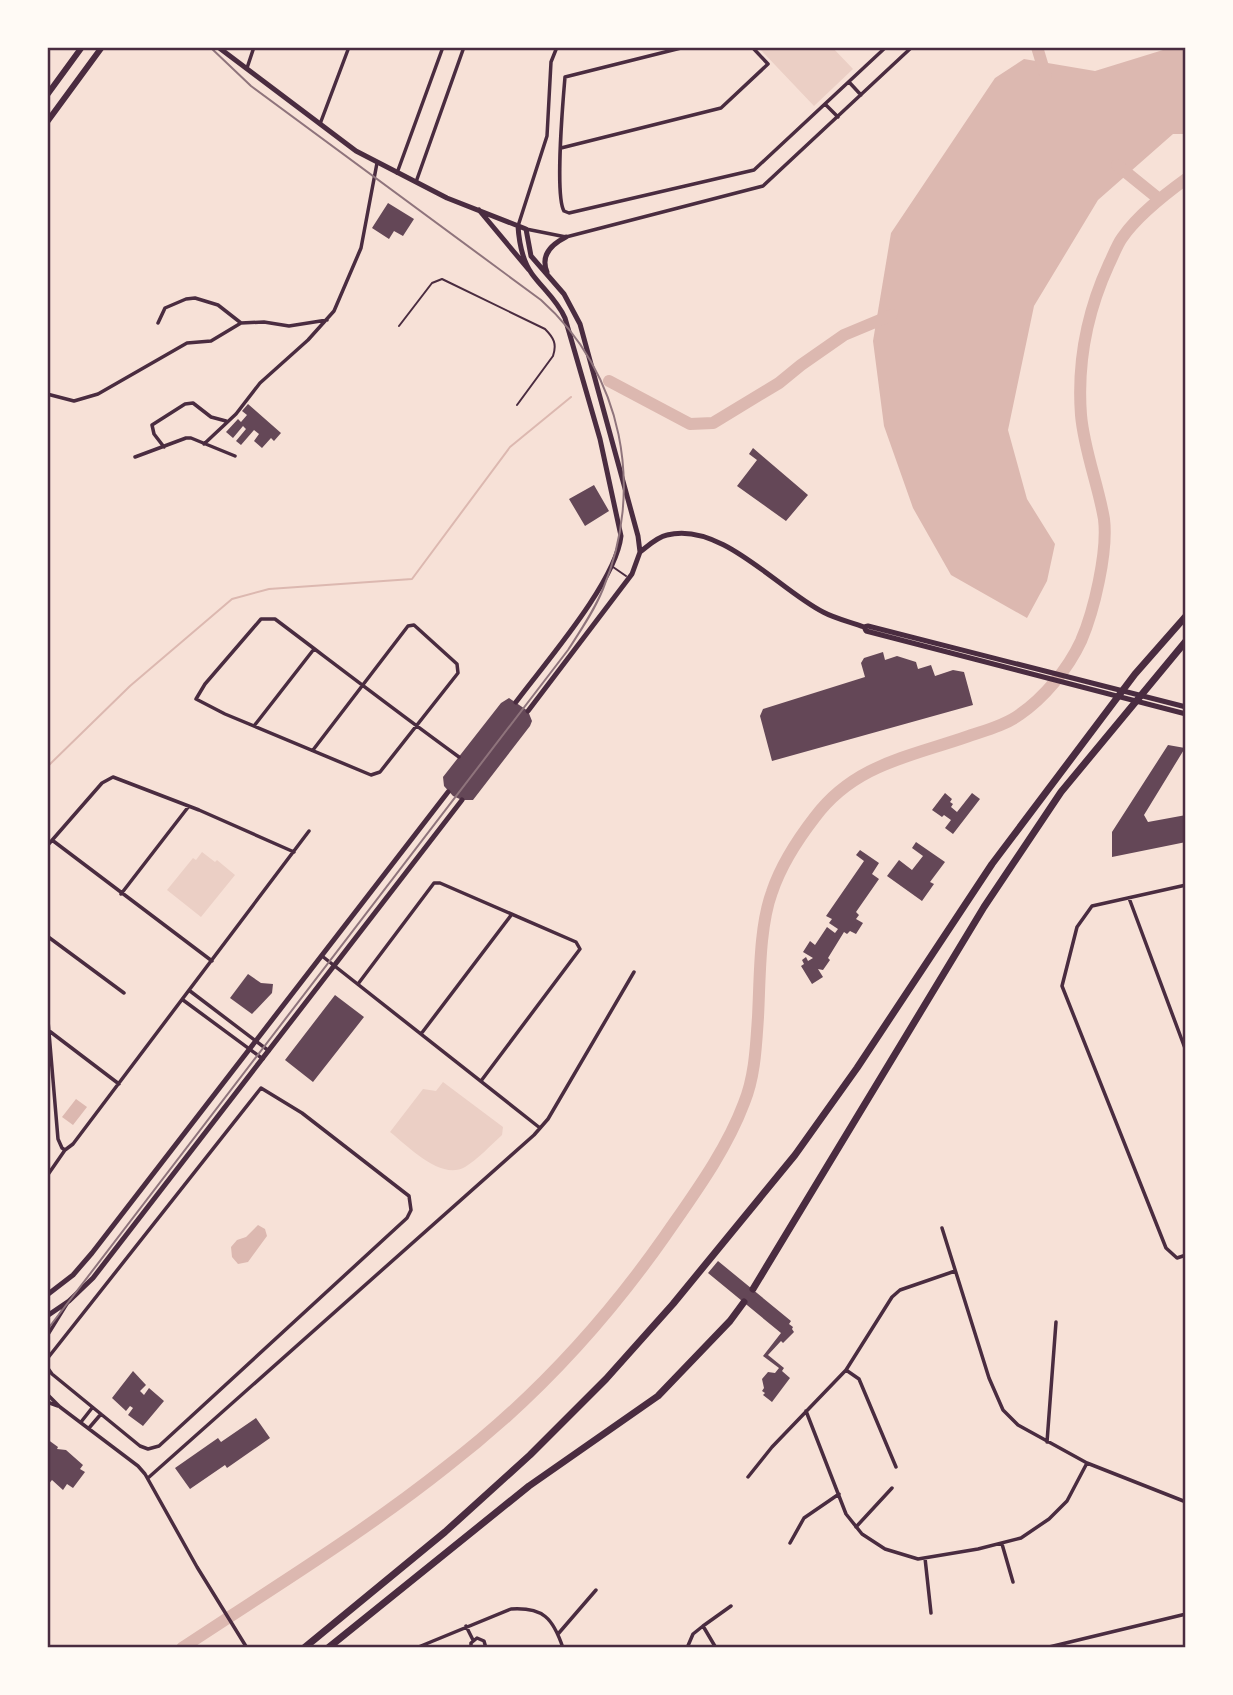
<svg xmlns="http://www.w3.org/2000/svg" width="1233" height="1695" font-family="Raleway,sans-serif">
	<style>
		.green { fill: #ebcfc5 }
		.water { fill: #dcb8b0 }
		.lines { fill: none; stroke-linecap: round; stroke-linejoin: round }
		.stream { stroke: #dcb8b0; stroke-width: 2 }
		.river { stroke: #dcb8b0; stroke-width: 12 }
		.building { fill: #644757 }
		.service { stroke: #4a2c40; stroke-width: 2 }
		.minor { stroke: #4a2c40; stroke-width: 3.5 }
		.tertiary { stroke: #4a2c40; stroke-width: 5 }
		.trunk { stroke: #4a2c40; stroke-width: 6 }
		.motorway { stroke: #4a2c40; stroke-width: 7 }
		.tram { stroke: #8f747c; stroke-width: 2 }
		.neatline { fill: none; stroke: #4a2c40; stroke-width: 2.5 }
	</style>
	<rect width="100%" height="100%" fill="#f7e1d7"/>
	<path class="green" d="M758 47H832L853 69 814 106Z
		M202 852 215 862 217 860 235 875 201 917 167 890 193 858 196 860Z
		M443 1082 503 1127 502 1135C490 1146 478 1159 465 1167 441 1181 408 1146 390 1132L423 1089 436 1091Z"/>
	<path class="water" d="M1186 49V134H1173L1098 200 1034 306 1008 430 1027 499 1055 544 1047 581 1027 618 951 575 913 508 884 426 873 341 891 233 995 78 1024 59 1095 71 1163 50Z
		M76 1099 87 1107 73 1125 62 1117Z
		M258 1225 265 1229 267 1236 248 1262 238 1264 232 1257 231 1247 237 1240 246 1237Z"/>
	<g class="lines">
		<path class="stream" d="M47 767 130 686 232 599 269 589 412 579 510 447 571 397"/>
		<path class="river" d="M1037 47 1046 77
			M1117 165 1159 199
			M609 381 690 424 713 423 779 383 801 365 844 335 892 315
			M182 1648C271 1589 363 1533 446 1467 531 1402 604 1323 665 1236 694 1194 726 1151 744 1103 755 1076 756 1046 758 1017 760 980 759 927 772 892 781 865 798 839 815 817 854 765 908 757 966 737 983 731 1004 726 1019 715 1044 698 1068 669 1081 641 1094 611 1108 552 1104 519 1098 484 1084 450 1081 415 1077 362 1087 312 1109 264 1113 256 1117 245 1122 238 1138 215 1164 195 1186 179"/>
	</g>
	<path class="building" d="M388 203 414 219 403 236 394 231 389 239 372 228Z
		M248 404 281 433 274 441 271 438 262 448 254 441 259 434 254 430 241 445 236 441 246 429 243 426 233 438 226 432 238 419 241 422 247 415 242 411Z
		M753 448 808 495 786 521 737 486 757 460 749 454Z
		M594 485 609 511 585 526 569 499Z
		M883 652 885 660 897 656 916 662 918 669 931 665 935 676 953 670 964 672 973 705 772 761 760 716 763 709 865 677 861 663 864 658Z
		M509 698 528 711 532 721 530 726 473 800H462L453 796 444 786 443 777 501 703Z
		M1168 745 1185 748 1144 815 1148 822 1186 815V842L1112 857V832Z
		M945 793 952 799 950 802 953 804 951 807 957 812 972 793 980 799 953 834 945 828 951 820 944 815 942 817 932 810Z
		M916 842 945 862 930 882 934 884 922 901 887 876 899 860 912 870 923 856 912 848Z
		M860 850 879 863 872 874 879 879 856 912 859 915 856 919 863 923 856 934 850 931 847 934 844 932 828 958 830 960 823 970 818 969 823 977 812 984 801 966 804 964 802 960 806 957 808 961 813 958 803 952 810 941 815 945 827 927 835 933 838 929 829 923 832 919 826 916 864 861 856 855Z
		M248 974 261 983 273 984 272 993 252 1014 230 998Z
		M335 995 364 1017 313 1082 285 1060Z
		M718 1261 791 1321 789 1324 793 1327 792 1329 794 1332 783 1343 781 1341 768 1355 784 1368 782 1371 790 1378 772 1402 763 1395 765 1393 762 1391 764 1388 762 1379 768 1372 775 1373 779 1368 763 1356 781 1333 708 1273Z
		M133 1371 146 1385 140 1391 144 1395 149 1388 164 1401 143 1426 128 1415 133 1408 130 1406 126 1411 112 1398Z
		M256 1418 270 1438 227 1468 225 1465 190 1489 175 1468 218 1438 221 1442Z
		M47 1439 58 1447 57 1449 66 1450 83 1465 80 1469 85 1472 73 1488 67 1484 63 1490 52 1480 47 1486Z"/>
	<g class="lines">
		<path class="service" d="M399 326 432 283 442 279 545 329C554 338 557 344 553 356L517 405
			M613 567 626 576"/>
		<path class="minor" d="M685 47 565 77C563 100 555 196 564 211L569 213 754 170 886 47
			M247 68 254 47
			M849 82 861 95
			M825 104 838 117
			M320 124 349 47
			M561 148 721 108 768 64 752 47
			M397 173 443 47
			M416 182 464 47
			M518 226 547 136 551 62 557 47
			M526 229 566 237 763 186 912 47
			M158 323 165 308 186 299 195 298 218 305 241 323
			M47 394 74 401 98 394 187 343 211 341 241 323 264 322 289 326 327 320
			M204 444 236 414 260 383 308 340 334 311 361 248 377 163
			M164 447 154 434 152 425 185 404 193 403 211 417 226 421
			M135 457 186 438H191L235 456
			M254 726 314 649
			M313 750 408 626 414 625 457 664 458 673 380 772 371 775 225 714 196 699 205 684 261 619H275C336 665 397 712 459 757
			M52 840 212 961
			M47 846 102 783 113 777 199 810 294 852
			M1186 885 1092 906 1077 927 1062 986 1166 1248 1177 1258 1186 1255
			M121 894 189 806
			M1129 898 1186 1051
			M47 936 124 993
			M322 956 540 1128
			M358 984 434 883H440L576 942 580 949 481 1081
			M190 991 269 1051
			M183 1000 263 1059
			M47 1009 58 1139 62 1148 65 1150 73 1144 309 831
			M48 1030 119 1084
			M421 1034 512 914
			M47 1176 65 1150
			M942 1228 989 1378 1003 1410 1018 1425 1087 1463 1186 1502
			M47 1336 68 1302
			M47 1366V1359L261 1088 302 1113 409 1196 411 1210 407 1218 159 1446 148 1449 140 1446 52 1374 47 1367
			M846 1370 859 1379 896 1467
			M47 1394 60 1407 138 1466 145 1474 197 1567 247 1648
			M47 1402 58 1406
			M806 1411 846 1514 862 1534 885 1549 918 1559 978 1549 1021 1538 1049 1519 1067 1501 1087 1463
			M81 1422 92 1408
			M89 1428 101 1414
			M1047 1442 1056 1322
			M748 1477 772 1447 846 1370 892 1297 900 1290 955 1271
			M148 1478 534 1135 548 1119 634 972
			M856 1527 892 1488
			M790 1543 804 1518 839 1494
			M1002 1544 1013 1582
			M925 1558 931 1613
			M466 1626 473 1640
			M703 1626 731 1606
			M558 1634 596 1590
			M416 1648 511 1609C543 1607 553 1618 563 1648
			M471 1648V1643L477 1638 484 1641 486 1648
			M687 1648 693 1634 703 1626 716 1648
			M1045 1648 1186 1614"/>
		<path class="tertiary" d="M218 47 356 151 447 198 526 229 531 256 564 294 580 324 638 536 640 552 632 574 528 711
			M479 210 529 270
			M547 272C540 255 552 244 566 237
			M640 552C648 546 657 537 667 535 721 521 779 590 823 612 836 619 851 622 864 627L866 631 1186 714
			M864 627 868 626 1186 707
			M516 702C545 663 616 582 621 536L600 439 565 318C557 300 543 289 532 274 522 260 519 242 518 226
			M47 1295 73 1275 92 1253 448 792
			M47 1316 69 1301 93 1278 462 800"/>
		<path class="trunk" d="M47 95 82 47
			M47 122 102 47"/>
		<path class="motorway" d="M753 1289 984 907 1061 792 1186 641
			M304 1648 445 1532 530 1455 606 1379 673 1304 795 1155 857 1068 992 864 1135 674 1186 616
			M328 1648 529 1486 658 1396 730 1321 744 1302"/>
		<path class="tram" d="M47 1330 568 650C581 630 594 611 603 589 645 489 623 373 541 300L251 86 210 47"/>
	</g>
	<rect width="1233" height="1695" fill="none" stroke="#fffaf5" stroke-width="98"/>
	<rect x="49" y="49" width="1135" height="1597" class="neatline"/>
</svg>
